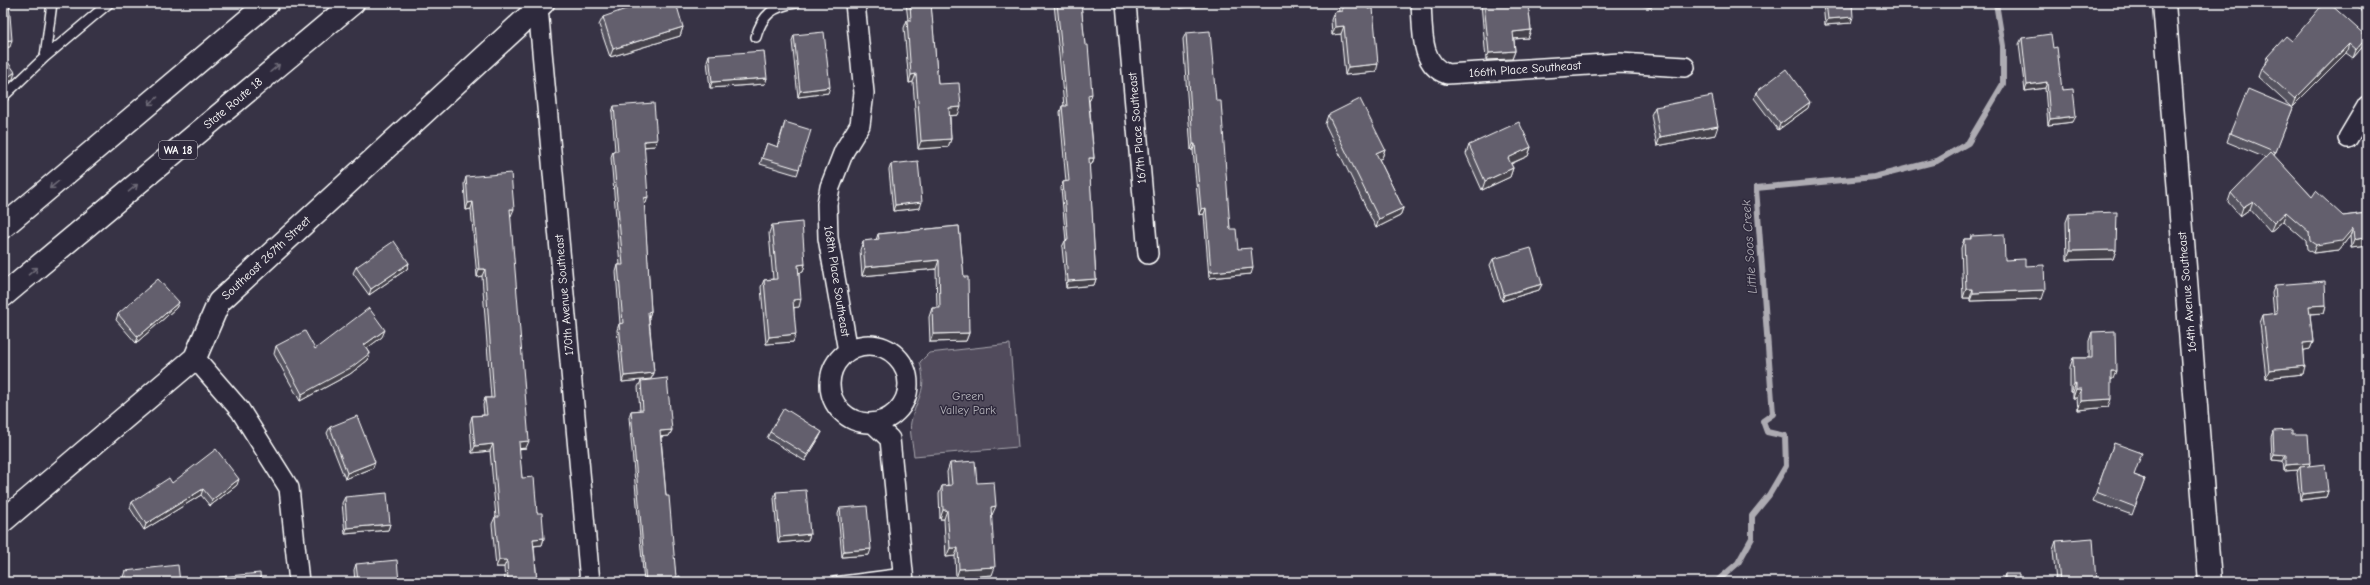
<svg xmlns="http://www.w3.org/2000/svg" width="2370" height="585" font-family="'Comic Neue',sans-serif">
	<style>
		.green { fill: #514c5c; stroke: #a8a6ae }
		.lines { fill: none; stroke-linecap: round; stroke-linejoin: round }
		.stream { stroke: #adabb2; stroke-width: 6 }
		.service-casing { stroke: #fff; stroke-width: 12 }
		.minor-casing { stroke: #fff; stroke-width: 22 }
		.tertiary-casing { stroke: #fff; stroke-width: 25 }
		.motorway-casing { stroke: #fff; stroke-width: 25 }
		.service { stroke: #2f2a3d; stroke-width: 9 }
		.minor { stroke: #2f2a3d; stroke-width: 19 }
		.tertiary { stroke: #2f2a3d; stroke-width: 22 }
		.motorway { stroke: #2f2a3d; stroke-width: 22 }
		.wall { fill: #55525e; stroke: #fff }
		.shaded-wall { fill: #45424c; stroke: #fff }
		.building { fill: #635f6d; stroke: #fff }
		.oneway { stroke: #6d6a77 }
		.labels { text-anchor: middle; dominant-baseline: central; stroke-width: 3; stroke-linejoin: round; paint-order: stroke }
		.shield { fill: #2f2a3d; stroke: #c1bfc5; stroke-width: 1 }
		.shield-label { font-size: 11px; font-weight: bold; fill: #fff }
		.street-label { font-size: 12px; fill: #fff; stroke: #2f2a3d }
		.park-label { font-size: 12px; fill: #b9b7be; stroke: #2f2a3d }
		.water-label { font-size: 13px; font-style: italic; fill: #b4b2b9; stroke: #2f2a3d }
	</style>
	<rect width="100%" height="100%" fill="#373345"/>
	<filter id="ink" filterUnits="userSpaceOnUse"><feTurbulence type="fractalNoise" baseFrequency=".025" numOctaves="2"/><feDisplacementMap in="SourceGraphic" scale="8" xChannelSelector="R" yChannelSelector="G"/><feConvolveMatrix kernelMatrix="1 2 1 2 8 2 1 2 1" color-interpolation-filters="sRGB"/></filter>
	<g filter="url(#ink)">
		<path class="green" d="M1010 344 1018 447 914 456C913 446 909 431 911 422 917 395 928 393 920 362L929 353Z"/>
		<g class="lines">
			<path class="stream" d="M1716 582 1738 563 1752 538V516L1769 495 1786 466 1785 436 1767 432 1763 421 1773 414 1756 188 1874 177 1937 161 1968 143 2003 84V46L1996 3"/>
			<g class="service-casing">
				<path id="service" d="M756 37C762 15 773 6 796 3
					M45 57 109 3
					M3 97 45 57 52 3
					M834 582 904 573"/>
			</g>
			<g class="minor-casing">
				<path id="minor" d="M1126 3 1148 254
					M1421 3C1423 28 1419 65 1447 74L1620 63 1685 67
					M538 7 590 582
					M2348 138 2367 106
					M830 384a39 39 0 1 1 78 0a39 39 0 1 1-78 0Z
					M848 351 828 238 827 204 830 187 844 151 860 125 864 93 855 3
					M195 358 240 410 289 488 299 582
					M874 424 890 439 904 582"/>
			</g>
			<g class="tertiary-casing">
				<path id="tertiary" d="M2164 3 2210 582
					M3 521 195 358 219 302 543 3"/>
			</g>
			<g class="motorway-casing">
				<path id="motorway" d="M3 227 268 3
					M3 296 353 3"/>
			</g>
			<use href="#service" class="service"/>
			<use href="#minor" class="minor"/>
			<use href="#tertiary" class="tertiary"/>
			<use href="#motorway" class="motorway"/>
		</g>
		<path class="wall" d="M906 3H940L939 5 931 6 938 84 958 115 950 116 951 139 948 147 918 149 913 82 909 83 904 28 907 20H908Z
			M1054 3H1081L1090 100H1089L1094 158 1092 164H1089L1096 279 1094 285 1066 288 1062 247 1065 241H1066L1061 188 1063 182H1066L1060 112 1062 106H1064Z
			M1180 3H1207L1206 6 1180 8Z
			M1338 3H1367L1376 72 1345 75 1341 34 1332 35 1331 20 1334 12 1339 11Z
			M1481 3H1528L1531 30 1528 38 1514 39 1515 51 1512 59 1486 60Z
			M1632 3H1653L1651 8Z
			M1823 3H1852L1851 23 1825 25Z
			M2356 3H2367V18Z
			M603 17 683 27 680 36 610 57 599 25Z
			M1186 33 1216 101 1230 229 1238 249 1251 274 1209 278 1204 214 1199 215 1193 150H1191L1183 39Z
			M794 35 828 93 798 97 792 41Z
			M2367 37 2364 45 2353 58 2346 53 2292 107 2293 108 2274 156 2312 197 2343 216 2367 213V246L2351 248 2350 236 2339 250 2313 253 2307 249 2306 241 2283 221 2270 232 2250 209 2240 216 2228 202 2231 193 2266 158 2227 142 2230 133 2291 107 2258 77 2261 69 2264 66 2267 57 2292 41Z
			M2022 38 2053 48 2062 90 2073 122 2048 125 2045 88 2025 91 2019 44Z
			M709 55 767 78 765 84 710 88 707 61Z
			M1756 92 1808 108 1778 130 1754 98Z
			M614 106 657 140 655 146 644 147 646 203 644 204 651 311 649 317 654 373 651 379 622 382 617 330 619 324H620L616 272 618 265H620L611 157 613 151H615L612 112Z
			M1655 107 1715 135 1657 146 1651 115Z
			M1328 115 1385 149 1382 158 1379 159 1403 208 1400 216 1376 228 1325 124Z
			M785 122 799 169 797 175 760 164 767 143 777 147Z
			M1469 145 1531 147 1528 156 1511 164 1513 168 1510 177 1482 190 1466 154Z
			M891 164 920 208 893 211 889 170Z
			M466 177 511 216H510L526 448 519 449 522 478 537 513 544 538 542 545 534 546 537 582H505L504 567H496L492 524 495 517H496L490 451 472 453 470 423 472 416 484 415 483 405 485 398H491L482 276 477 277 471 209 466 210 464 184Z
			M2069 214 2116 250 2113 259 2067 260 2066 222Z
			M772 225 805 264 803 272H799V307H794L793 342 766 344 761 287 764 280 773 279 769 233Z
			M959 226 969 333 966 341 930 342 929 317 932 308H937L936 269 862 276 860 250 863 241 876 240 878 234Z
			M1971 236 2005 260 2025 266 2042 299 1970 301V298H1963L1961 248 1964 239H1970Z
			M1493 259 1542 284 1539 290 1502 301 1490 265Z
			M409 263 407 269 369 295 353 273 356 267Z
			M2275 285 2326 305 2324 313 2310 314 2313 342 2310 349 2304 350 2303 374 2266 378 2260 323 2263 315 2274 314 2272 293Z
			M179 302 176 308 136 343 116 320 118 314Z
			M2092 332 2113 379H2111L2108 407 2078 410 2077 398H2073V392H2070V367L2073 358H2089V341Z
			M382 337 367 348 370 353 368 360 350 374 300 401 274 354 276 346 315 349Z
			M641 381 672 430 669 436 661 437 666 496 676 577 681 582H644L629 417 631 411 640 410 638 387Z
			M330 427 373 468 345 479 327 433Z
			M2273 431 2309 466 2328 491 2326 497 2300 500 2297 473 2298 470 2284 471 2283 461 2272 460 2271 437Z
			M770 432 819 438 805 461 767 438Z
			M2114 443 2134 475 2145 479 2132 515 2093 501Z
			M950 463 977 483 992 515H991L992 575 956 578 955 556 946 557 944 519H940L939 494 942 486 948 485 947 472Z
			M172 483 237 485 210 506 201 495 144 530 130 508 132 502Z
			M776 492 810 534 808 540 778 543 774 498Z
			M345 497 390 524 388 530 345 534 342 503Z
			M840 508 869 555 842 557 838 514Z
			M2056 541 2096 582H2056L2053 550Z
			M356 564 399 582H355L354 570Z
			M125 571 180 582H124L123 577Z
			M2005 574 2019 582H2003V580Z"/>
		<path class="shaded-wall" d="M929 3H940L939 5 927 6Z
			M1182 3H1207L1206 6 1180 8Z
			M1853 17 1851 23 1825 25 1828 19Z
			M1344 26 1341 34 1332 35 1335 27Z
			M683 27 680 36 610 57 613 49Z
			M1531 30 1528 38 1511 39 1513 32Z
			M2367 37 2364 45 2353 58 2356 50Z
			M12 40 10 47 3 48V41Z
			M2349 44 2346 53 2292 107 2295 99Z
			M1515 51 1512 59 1486 60 1489 53Z
			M1378 64 1376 72 1345 75 1348 67Z
			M15 72 13 79 3 86V81Z
			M916 74 913 82 909 83 911 75Z
			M767 78 765 84 710 88 712 82Z
			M2047 82 2045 88 2025 91 2027 85Z
			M830 87 828 93 798 97 800 91Z
			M1092 94 1090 100 1086 101 1088 95Z
			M1810 102 1808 108 1778 130 1780 124Z
			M961 107 958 115 946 116 949 108Z
			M2076 116 2073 122 2048 125 2050 119Z
			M1718 126 1715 135 1657 146 1660 137Z
			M7 128 4 136 3 137V131Z
			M951 139 948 147 918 149 921 141Z
			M657 140 655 146 641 147 644 141Z
			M1193 144H1195L1193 150H1191Z
			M1531 147 1528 156 1505 166 1508 158Z
			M1385 149 1382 158 1373 162 1376 153Z
			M1089 158H1094L1092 164 1086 165Z
			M1513 168 1510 177 1482 190 1485 181Z
			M648 197 646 203 642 204 644 198Z
			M2253 201 2250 209 2240 216 2243 207Z
			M473 202 471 209 466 210 468 203Z
			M922 202 920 208 893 211 895 205Z
			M1206 208 1204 214 1199 215 1201 209Z
			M1403 208 1400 216 1376 228 1379 219Z
			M510 209H514L511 216H507Z
			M2286 212 2283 221 2270 232 2274 223Z
			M2353 228 2350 236 2339 250 2313 253 2316 245Z
			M2367 237V246L2351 248 2354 240Z
			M2116 250 2113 259 2067 260 2070 251Z
			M939 260 936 269 862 276 865 267Z
			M409 263 407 269 369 295 371 289Z
			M805 264 803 272 796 273 798 265Z
			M1253 268 1251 274 1209 278 1211 272Z
			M479 269H485L482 276 477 277Z
			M1096 279 1094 285 1066 288 1068 281Z
			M1542 284 1539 290 1502 301 1504 295Z
			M1966 289H1973L1970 298H1963Z
			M2045 290 2042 299 1970 301 1973 293Z
			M801 299 799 307 790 308 793 300Z
			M179 302 176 308 136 343 138 337Z
			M2326 305 2324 313 2307 314 2309 306Z
			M651 311 649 317 646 318 648 312Z
			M385 330 382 337 362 352 364 345Z
			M969 333 966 341 930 342 933 334Z
			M796 334 793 342 766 344 769 337Z
			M2313 342 2310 349 2300 351 2303 343Z
			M370 353 368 360 350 374 300 401 302 394Z
			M2305 366 2303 374 2266 378 2269 370Z
			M2111 371H2116L2113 379H2108Z
			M654 373 651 379 622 382 624 376Z
			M2076 383 2073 392H2070L2074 384Z
			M2076 389H2081L2077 398H2073Z
			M2111 399 2108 407 2078 410 2081 401Z
			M672 430 669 436 658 437 660 431Z
			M822 432 819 438 805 461 807 455Z
			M529 441 526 448 516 449 519 442Z
			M493 444 490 451 472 453 475 446Z
			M2274 454 2286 455 2283 461 2272 460Z
			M375 462 373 468 345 479 347 473Z
			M2310 463 2308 469 2300 467 2298 470 2284 471 2286 465Z
			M239 479 237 485 210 506 212 500Z
			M203 489 201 495 144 530 146 524Z
			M2328 491 2326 497 2300 500 2302 494Z
			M996 506 992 515H987L991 507Z
			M943 510H947L944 519H940Z
			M390 524 388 530 345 534 347 528Z
			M810 534 808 540 778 543 780 537Z
			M544 538 542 545 531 546 533 539Z
			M950 548H958L955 556 946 557Z
			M871 549 869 555 842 557 844 551Z
			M499 560H507L504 567H496Z
			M995 567 992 575 956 578 959 569Z"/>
		<path class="building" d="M3 3H9L12 40 3 41Z
			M643 3H676L683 27 613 49 603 17Z
			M910 3H931L938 84 959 83 961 107 949 108 951 139 921 141 916 74 911 75 907 20H911Z
			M1057 3H1081L1085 45H1088L1092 94 1088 95 1094 158H1089L1096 279 1068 281 1065 241 1068 240 1063 182 1069 181 1062 106H1067Z
			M1342 3H1367L1368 9 1373 8 1378 64 1348 67 1344 26 1335 27 1334 12 1342 11Z
			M1484 3H1528L1531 30 1513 32 1515 51 1489 53Z
			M1826 3H1852L1853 17 1828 19Z
			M2324 3H2329L2367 37 2356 50 2349 44 2295 99 2261 69 2269 59 2267 57 2286 36 2292 41Z
			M1210 31 1216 101H1221L1230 229H1236L1238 249 1251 248 1253 268 1211 272 1206 208 1201 209 1195 144H1193L1186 33Z
			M824 32 830 87 800 91 794 35Z
			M2051 34 2053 48 2057 47 2062 90 2073 89 2076 116 2050 119 2047 82 2027 85 2022 38Z
			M764 51 767 78 712 82 709 55Z
			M3 55 15 72 3 81Z
			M1786 69 1810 102 1780 124 1756 92Z
			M2248 89 2293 108 2276 152 2230 133Z
			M1712 96 1718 126 1660 137 1655 107Z
			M1360 99 1385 149 1376 153 1403 208 1379 219 1328 115Z
			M654 103 657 140 644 141 648 197 644 198 651 311 648 312 654 373 624 376 619 324 623 323 618 265H623L613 151H618L614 106Z
			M785 122 811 130 799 169 762 158 767 143 778 147Z
			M1519 122 1531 147 1508 158 1513 168 1485 181 1469 145Z
			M3 123 7 128 3 131Z
			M2271 152 2312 197 2316 191 2343 216 2367 213V237L2354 240 2353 228 2342 241 2316 245 2310 241 2309 232 2286 212 2274 223 2253 201 2243 207 2231 193Z
			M918 161 922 202 895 205 891 164Z
			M511 173 514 209H510L529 441 519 442 522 478 534 477 537 513H542L544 538 533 539 537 582H508L507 560H499L495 517H499L493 444 475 446 472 416 487 415 485 398H494L485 269H479L473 202 468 203 466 177Z
			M2117 212 2116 250 2070 251 2069 214Z
			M802 222 805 264 798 265 801 299 793 300 796 334 769 337 764 280 777 279 772 225Z
			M959 226 964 277H968L969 333 933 334 932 308H940L939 260 865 267 863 241 879 239 878 234Z
			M2004 234 2005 260 2025 259V266L2044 265 2045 290 1973 293V289H1966L1964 239H1971V236Z
			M394 241 409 263 371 289 356 267Z
			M1531 248 1542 284 1504 295 1493 259Z
			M158 279 179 302 138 337 118 314Z
			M2325 281 2326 305 2309 306 2313 342 2303 343 2305 366 2269 370 2263 315 2277 313 2275 285Z
			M369 308 385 330 364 345 370 353 352 367 302 394 276 346 305 331 315 349Z
			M2115 331 2116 371H2111V399L2081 401V389H2076V383L2074 384 2073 358H2092V332Z
			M667 378 672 430 660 431 666 496H669L676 577 680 576 681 582H646L631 411 643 410 641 381Z
			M784 408 822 432 807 455 770 432Z
			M357 416 375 462 347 473 330 427Z
			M2292 430V434H2308L2310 463 2286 465V455L2274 454 2273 431Z
			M2114 443 2142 453 2134 475 2145 479 2135 507 2096 492Z
			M216 449 239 479 212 500 203 489 146 524 132 502 169 478 172 483Z
			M975 461 977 483 994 482 996 506 991 507 995 567 959 569 958 548H950L947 510H943L942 486 952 485 950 463Z
			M2325 464 2328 491 2302 494 2300 467Z
			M806 490 810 534 780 537 776 492Z
			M387 493 390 524 347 528 345 497Z
			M867 506 871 549 844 551 840 508Z
			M2093 538 2096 582H2060L2056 541Z
			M397 560 399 582H358L356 564Z
			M178 565 180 582H127L125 571Z
			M260 573 261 582H219V577Z
			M2005 574H2019V582H2005Z"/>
		<defs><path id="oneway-shaft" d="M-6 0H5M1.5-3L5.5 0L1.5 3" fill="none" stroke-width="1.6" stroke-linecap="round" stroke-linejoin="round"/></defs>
		<g class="oneway">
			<use href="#oneway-shaft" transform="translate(275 68) rotate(-40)"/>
			<use href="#oneway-shaft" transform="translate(153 101) rotate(140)"/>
			<use href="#oneway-shaft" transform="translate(54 185) rotate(140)"/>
			<use href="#oneway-shaft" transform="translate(133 188) rotate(-40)"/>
			<use href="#oneway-shaft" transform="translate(33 271) rotate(-40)"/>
		</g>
	</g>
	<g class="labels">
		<rect class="shield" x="159" y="141" width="38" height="18" rx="3"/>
		<g class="shield-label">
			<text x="178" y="150">WA 18</text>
		</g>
		<g class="street-label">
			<text transform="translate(1525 69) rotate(-4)">166th Place Southeast</text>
			<text transform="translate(233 103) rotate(-40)">State Route 18</text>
			<text transform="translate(1137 128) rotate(-95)">167th Place Southeast</text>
			<text transform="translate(266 258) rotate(-43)">Southeast 267th Street</text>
			<text transform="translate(837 281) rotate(81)">168th Place Southeast</text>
			<text transform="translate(2187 292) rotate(-95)">164th Avenue Southeast</text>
			<text transform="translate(564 295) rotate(-95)">170th Avenue Southeast</text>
		</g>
		<g class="park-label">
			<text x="968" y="396">Green<tspan x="968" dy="14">Valley Park</tspan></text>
		</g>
		<g class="water-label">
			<text transform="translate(1749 247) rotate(-94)">Little Soos Creek</text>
		</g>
	</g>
	<rect width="2370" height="585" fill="none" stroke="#2f2a3d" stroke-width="16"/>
	<rect x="8" y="8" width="2354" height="569" fill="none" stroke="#fff" stroke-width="1.5" filter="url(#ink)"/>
</svg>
